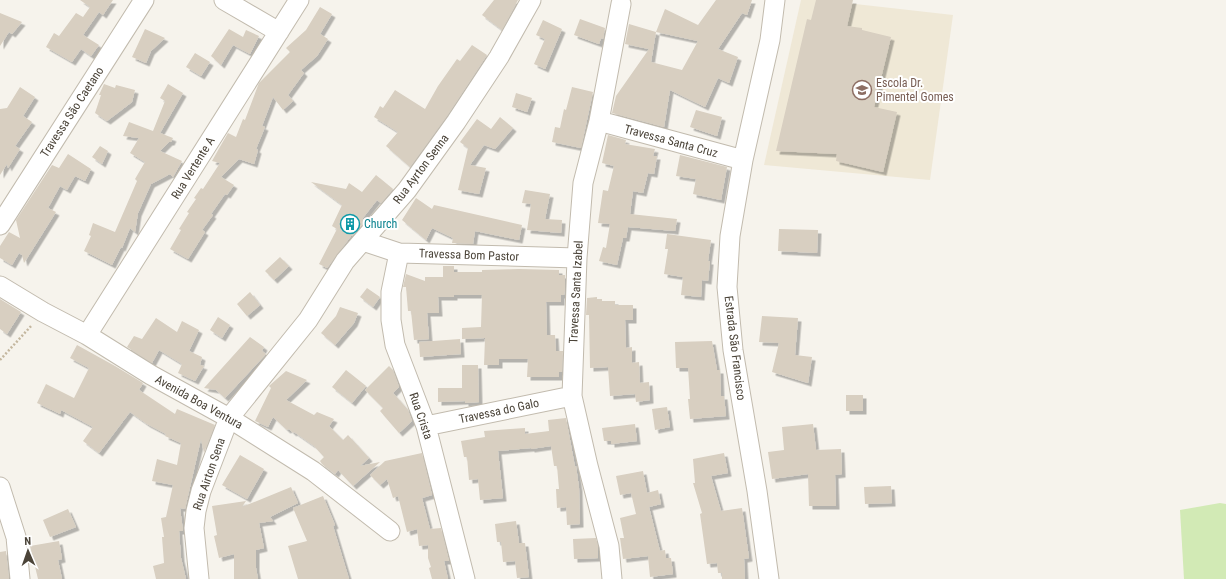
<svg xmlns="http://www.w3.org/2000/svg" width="1226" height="579" font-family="'Roboto Condensed',sans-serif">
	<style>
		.education { fill: #efe8d6 }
		.green { fill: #d2eab5 }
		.building { fill: #d8cfc1; fill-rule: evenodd; filter: url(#shadow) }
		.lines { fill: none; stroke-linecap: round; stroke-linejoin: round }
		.minor-casing { stroke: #c2bbae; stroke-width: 21 }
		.path { stroke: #c4b79f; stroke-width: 2.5; stroke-dasharray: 2 2; stroke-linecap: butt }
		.minor { stroke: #fff; stroke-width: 19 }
		.labels { text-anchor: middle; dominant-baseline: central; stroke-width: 4; stroke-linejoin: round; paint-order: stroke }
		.education-label { font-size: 12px; fill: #785e54; stroke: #fff; text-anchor: start }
		.street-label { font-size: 12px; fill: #4b4439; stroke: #fff }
		.culture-label { font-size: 12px; fill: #0d838f; stroke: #fff; text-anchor: start }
	</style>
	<defs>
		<filter id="shadow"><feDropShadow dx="3.5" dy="3.5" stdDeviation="0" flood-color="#0004"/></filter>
	</defs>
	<rect width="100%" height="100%" fill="#f6f3ec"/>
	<path class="education" d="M801 0H820L953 15 930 180 764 165Z"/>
	<path class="green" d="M1220 503 1226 504V579H1184L1180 510Z"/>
	<path class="building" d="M80 0H113L103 15 99 12 83 35 99 45 91 56 81 49 72 62 46 47 54 33 59 36 76 13 83 17 90 7Z
		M494 0H518L502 30 482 15Z
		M716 0H752L747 15 742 13 718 49 738 57 729 83 718 78 705 107 670 90 664 127 612 113 616 96 649 49 625 44 629 24 656 32 665 9 698 25ZM656 32 698 41 682 70 651 62Z
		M816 0H853L847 26 862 28V30L891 37 874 107 897 112 883 172 836 161 837 154 776 151 807 19 811 20Z
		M320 7 332 14 320 34 328 39 317 56 301 70 304 73 288 95 293 101 283 110 273 97 262 126 265 127 256 149 258 150 254 164 239 159 221 177 234 185 227 195 225 194 211 214 213 215 202 230 205 232 188 259 170 249 181 230 179 229 189 213 187 212 196 199 194 198 201 188 203 189 220 163 212 161 221 145 228 133 236 137 243 119 245 120 257 88 259 83 290 52 286 48 306 30Z
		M0 13 22 22 12 34 9 32 0 46Z
		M580 19 605 28 603 39 601 38 599 44 574 35Z
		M543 20 562 29 545 69 534 64 545 39 536 35Z
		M145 29 165 38 151 51 146 63 132 57Z
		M229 29 243 37 246 30 259 36 250 54 233 45 221 65 211 56Z
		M472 45 487 55 447 116 410 167 386 146 398 132 374 117 380 106 383 108 395 90 425 109 438 86 457 59 460 61Z
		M195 53 210 62 201 76 186 67Z
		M104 84 115 88 116 85 135 90 132 102 107 121 95 113 101 95H99Z
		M168 84 183 93 160 133 173 138 171 142H169L160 151 182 161 173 177 170 174 151 184 138 213 135 232 130 228 122 248 121 247 112 265 84 251 91 236 89 235 93 223 115 232 137 181 135 179 145 162 130 153 139 138 123 136 129 122 153 131 165 101 160 98Z
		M20 87 35 97 23 116 32 122 15 146 20 149 8 168 7 164 0 175V109L7 108Z
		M572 87 593 92 581 148 552 142 555 127 560 128 564 109 566 110Z
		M516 93 532 98 527 112 512 107Z
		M696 110 722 117 717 136 690 127Z
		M500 117 513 128 495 149 484 145 470 165 486 168 479 194 458 190 468 148 460 142 477 119 491 129Z
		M608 135 626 140 625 144 655 149 653 156H657L654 174 648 173 643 193 633 191 630 214 677 219 675 231 628 227 626 238H623L617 265 599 261 603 247 606 248 610 224 598 223 603 190 608 191 614 166 602 163Z
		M100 146 108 151 102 164 92 157Z
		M68 154 91 169 85 181 75 176 67 190 60 186 48 208 56 212 24 263 22 255 19 253 12 265 0 258V246L9 232 20 238 16 220 52 165 59 168Z
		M680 155 727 167 721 200 693 194 696 179 676 176Z
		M376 175 393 189 381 203 377 200 362 219 366 221 352 236H351L327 268 319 264 337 229 332 226 342 205 311 182 346 189 349 183 362 192Z
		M525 190 550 194 545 219 562 220 561 233 527 230 531 204 522 203Z
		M416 198 432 209 434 205 522 225 519 240 475 231 473 244 452 243 453 238 432 228 426 240 402 220Z
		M779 229 818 230 817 253 778 251Z
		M667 234 711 240 708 261H710L708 281 702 280 701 297 681 295 683 277 664 274 668 249H665Z
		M280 257 289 266 274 280 265 271Z
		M443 266H454V272H482V270L519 269 559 270V275H565V291L564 295H561V302H546L547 335H555L556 351H563L562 372H559V377H527L528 359H499V365H484L485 338 462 339V328L481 327 482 295H454V297H438L439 313H427L429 339 414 340 411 311H408L406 287H403L406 274 425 281V277H443Z
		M367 288 380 297 373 307 360 297Z
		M250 292 260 305 247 316 237 304Z
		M597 297V299H602V301H615V305H633V320H625L626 348 632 347V363L639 362 640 383 649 382 650 400 636 402 635 394 610 396 608 367 590 368 589 315H586L587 298Z
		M0 299 21 312 7 334 0 329Z
		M340 307 358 313 354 323 335 345 321 333 336 316Z
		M762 316 798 318 795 355 812 357 808 383 772 372 779 343 759 342Z
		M218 317 230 325 222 338 210 330Z
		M156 318 177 332 182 321 199 330 189 351 202 357 200 365 204 366 195 381 178 373 182 364 159 350 152 363 127 347 134 336 142 339Z
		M250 337 264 347 262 351 266 354 225 398 216 390 204 388Z
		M460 339 461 354 420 357 419 342Z
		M712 341 717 370H720L721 396H724L726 416 690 419 688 399H690L688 368H676L675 342Z
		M77 345 115 366 143 383 139 390 175 414 177 409 215 425 204 453 201 439 185 509 180 508 183 531H179L181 558 186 579H156L153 566 164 563 162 537H164L161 518 166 517 173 485 152 481 157 459 177 465 181 443 165 436 166 434 147 424 130 412 99 453 83 441 93 427 61 410 60 414 37 403 46 384 74 398 89 368 70 358Z
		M462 365H478L479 402 465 403V401L438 402V388H462Z
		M389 366 393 370 399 387 393 393 408 410 412 421 399 433 380 411 383 408 365 390Z
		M346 370 366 386 352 403 332 387Z
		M286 371 307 380 286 400 314 415 317 412 334 419 329 426 343 440 348 435 369 458 360 466 380 462 353 486 338 470 335 474 322 464 320 461 324 457 314 446 294 432 293 433 289 429 287 430 273 417 268 427 255 421 271 388 269 386Z
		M846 395H863V411H846Z
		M667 407 670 427 655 430 652 409Z
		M566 418 575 467 576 466 579 488 580 524 567 525 566 507 557 508 556 489H559L557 466H554L551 446 531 449V448L498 451 503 498 480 500 478 479 469 480 467 457H464L461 441 485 437 484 431 525 428V434L549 431 548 420Z
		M635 424 637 441 611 444V441H604L602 428Z
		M813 424 816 450 841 449 842 474 835 475 836 506H809L808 474 772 479 768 452 784 450 782 427Z
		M422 453 432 495 422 498 430 529 441 528 449 561H444L448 579H432L429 568 431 567 428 558V545L419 546 417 529 407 532 398 496 393 498 387 479 380 485 370 475 385 461Z
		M724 453 728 473 711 476 721 511 742 508 749 558 744 559 745 579H722V573H718L717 563 707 564 700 514 702 513 693 483H695L693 459Z
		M240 455 264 469 247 499 222 485Z
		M643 471 647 493 658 490 661 504 649 507 660 551 665 550 666 558H671L673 574 650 577 648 556 623 559 620 538H624L620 518 636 514 631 493 620 495 616 476Z
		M891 486 892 503 865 504 864 487Z
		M291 487 298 503 270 517 273 521 259 523 264 548 256 550V568L258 579H234V554L219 558 214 536 217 535 212 506 246 501 242 507Z
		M323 496 335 525 333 526 349 579H298L288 546 307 541 293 508Z
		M68 509 76 527 50 537 43 520Z
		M516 521 519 543H525L529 577 517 578 515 561 503 562 501 542H497L495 524Z
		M596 538 598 546V558L574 559 573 539Z
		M59 541 62 559 58 560 62 579H38L30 546Z
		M6 551 9 579H0V552Z"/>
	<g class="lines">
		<g class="minor-casing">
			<path id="minor" d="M224 0 279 32
				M599 121 743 160
				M0 225 144 0
				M363 241 399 253 577 258
				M399 253 391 292V320L395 345 426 426 465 579
				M0 286 43 312 87 335 151 375 229 418 313 471 390 531
				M87 335 299 0
				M426 426 572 396
				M0 487 16 537 20 579
				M199 579 194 528 196 511 201 491 229 418 308 320 345 261 407 190 456 122 499 57 531 0
				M612 579 609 546 588 466 572 396 577 258 583 183 599 121 621 4
				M769 579 757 491 733 350 727 287 730 236 743 160 770 40 775 0"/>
		</g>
		<path class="path" d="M0 360 32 325"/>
		<use href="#minor" class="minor"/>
	</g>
	<defs>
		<g id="school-ring" transform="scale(1)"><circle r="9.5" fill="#fff" stroke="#8d6e63" stroke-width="1.5"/><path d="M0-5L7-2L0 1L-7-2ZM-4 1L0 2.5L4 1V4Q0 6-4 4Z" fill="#8d6e63"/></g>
		<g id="building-ring" transform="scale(1)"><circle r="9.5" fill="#fff" stroke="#0f9aa8" stroke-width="1.5"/><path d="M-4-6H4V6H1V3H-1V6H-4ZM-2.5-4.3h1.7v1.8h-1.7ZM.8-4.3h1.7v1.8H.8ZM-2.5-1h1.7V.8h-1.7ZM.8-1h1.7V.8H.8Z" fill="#0f9aa8"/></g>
	</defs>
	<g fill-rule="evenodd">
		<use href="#school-ring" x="862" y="90"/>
		<use href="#building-ring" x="350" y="224"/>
	</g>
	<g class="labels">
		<g class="education-label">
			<text x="876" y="83">Escola Dr.<tspan x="876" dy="14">Pimentel Gomes</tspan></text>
		</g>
		<g class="street-label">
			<text transform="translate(72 112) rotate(-57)">Travessa São Caetano</text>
			<text transform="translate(671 141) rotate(15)">Travessa Santa Cruz</text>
			<text transform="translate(193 168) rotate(-58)">Rua Vertente A</text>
			<text transform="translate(421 169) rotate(-53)">Rua Ayrton Senna</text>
			<text transform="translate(469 255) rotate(2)">Travessa Bom Pastor</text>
			<text transform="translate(576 292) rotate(-87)">Travessa Santa Izabel</text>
			<text transform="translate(735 348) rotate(83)">Estrada São Francisco</text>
			<text transform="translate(199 402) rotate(29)">Avenida Boa Ventura</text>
			<text transform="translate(499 411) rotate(-12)">Travessa do Galo</text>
			<text transform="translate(421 416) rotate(71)">Rua Crista</text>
			<text transform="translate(209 474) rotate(-71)">Rua Airton Sena</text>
		</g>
		<g class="culture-label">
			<text x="364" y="224">Church</text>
		</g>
	</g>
	<g transform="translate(28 551) rotate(358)" stroke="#ffffff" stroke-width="3" paint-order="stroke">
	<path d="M0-3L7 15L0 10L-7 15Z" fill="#4b4439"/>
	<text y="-6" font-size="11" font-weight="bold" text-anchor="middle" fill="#4b4439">N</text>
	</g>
</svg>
